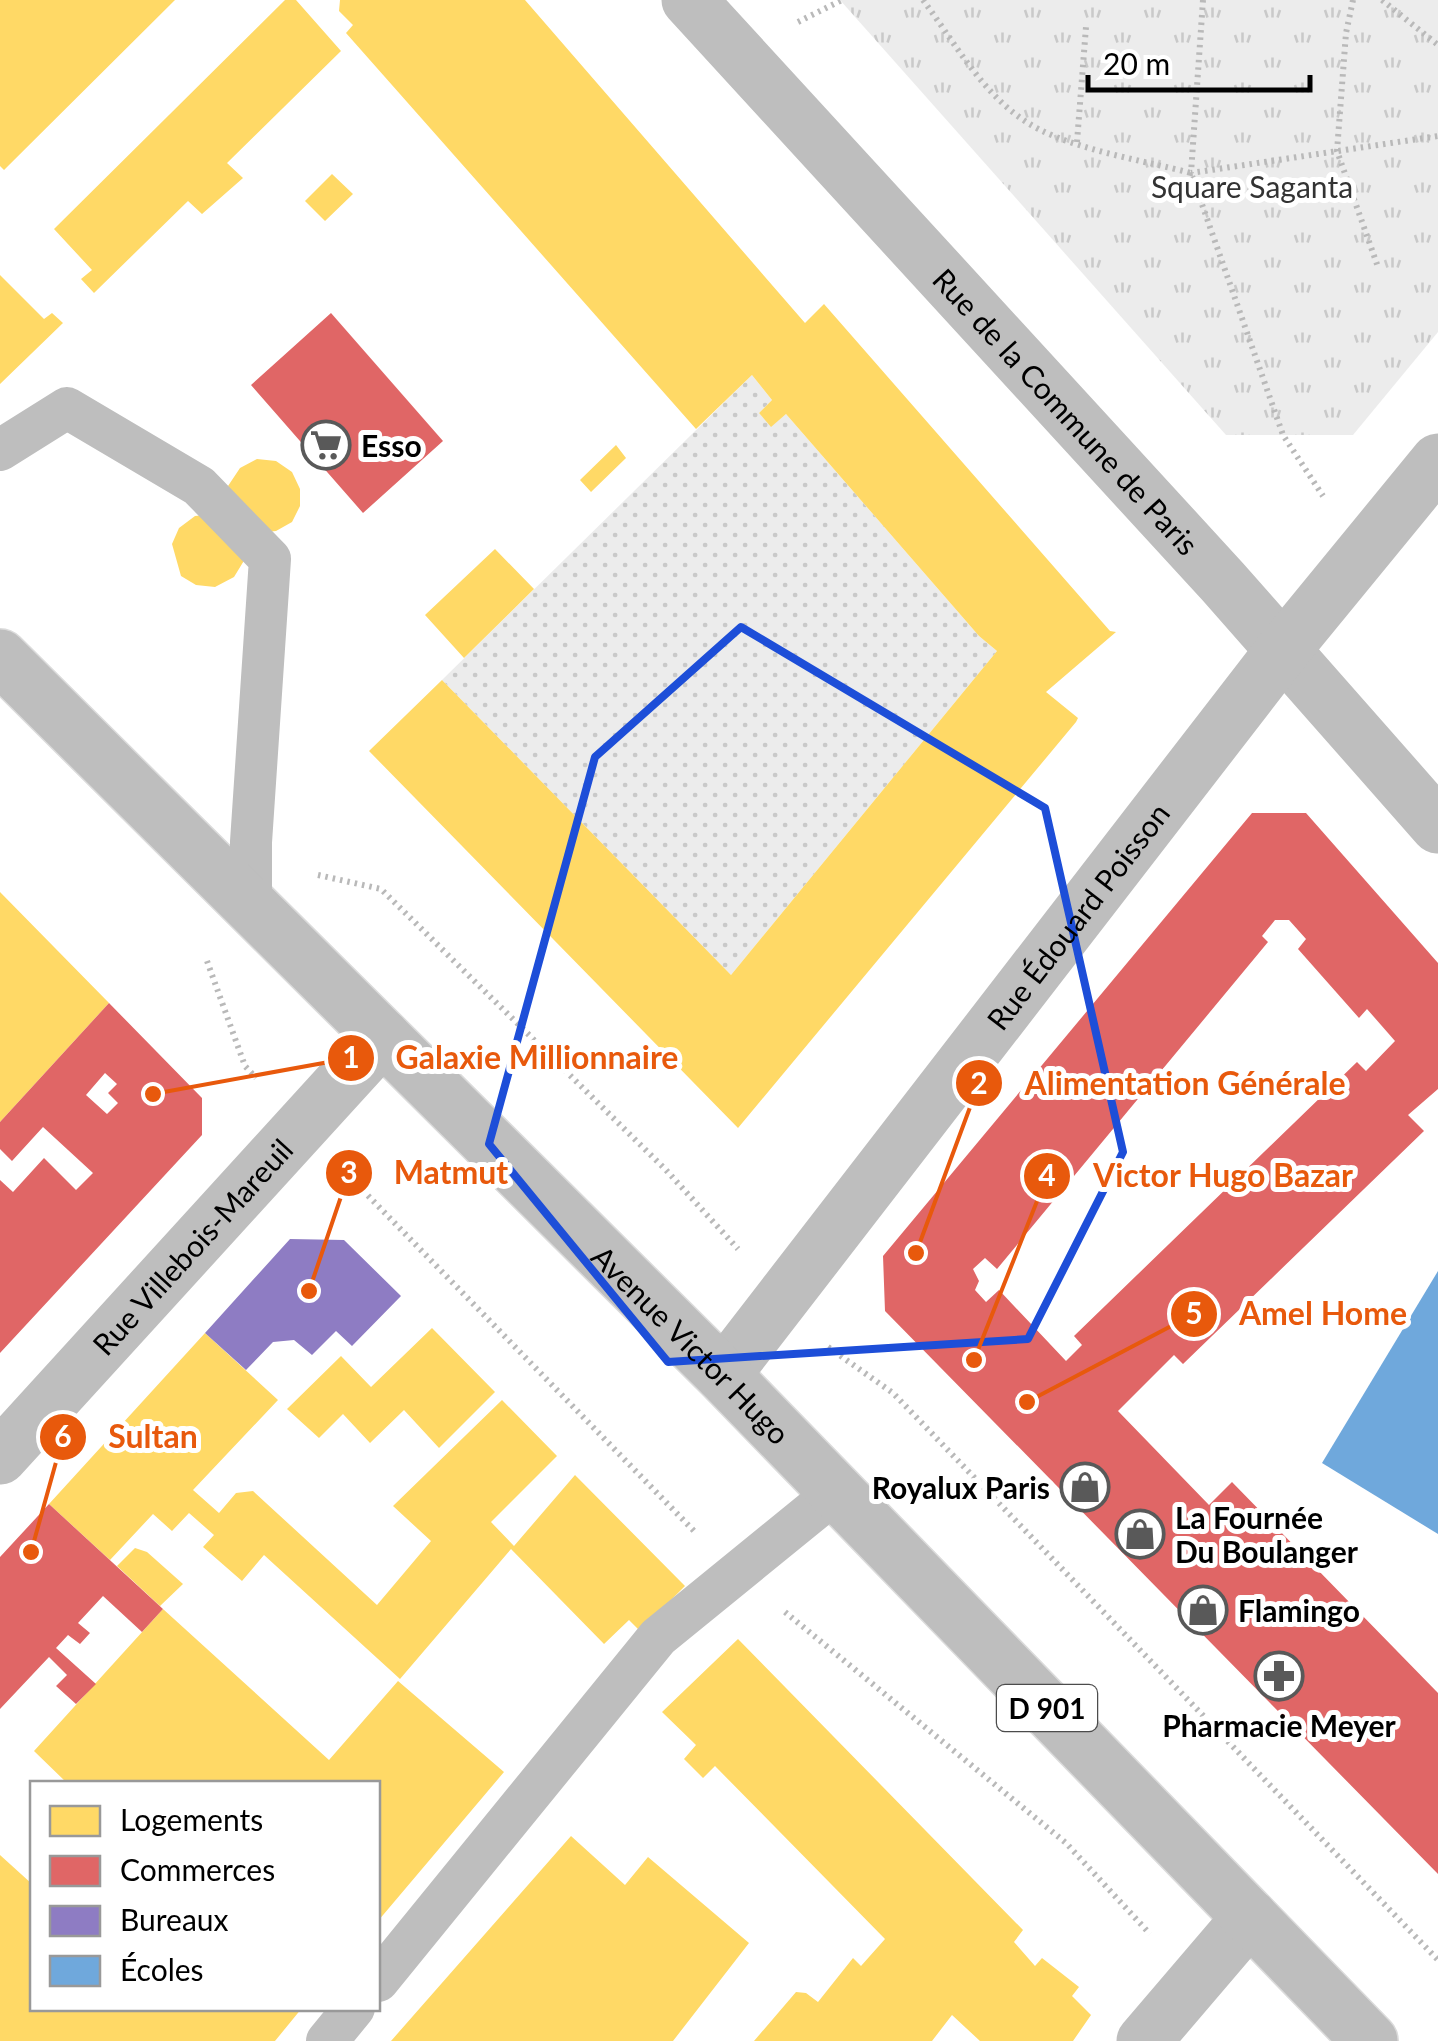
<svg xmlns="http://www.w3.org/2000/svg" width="1438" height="2041" font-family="Lato,sans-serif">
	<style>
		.grass { fill: url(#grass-dots) }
		.park { fill: url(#park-tufts) }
		.homes { fill: #ffd966 }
		.shops { fill: #e06666; fill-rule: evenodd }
		.offices { fill: #8e7cc3 }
		.schools { fill: #6fa8dc }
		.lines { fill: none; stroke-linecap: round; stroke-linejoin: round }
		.primary-casing { stroke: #dbdbdb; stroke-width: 58 }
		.path { stroke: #b9b9b9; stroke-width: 6; stroke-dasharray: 2.5 5; stroke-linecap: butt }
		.service { stroke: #bebebe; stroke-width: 42 }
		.minor { stroke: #bebebe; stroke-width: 55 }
		.primary { stroke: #bebebe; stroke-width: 55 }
		.marked { fill: none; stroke: #1d4ed8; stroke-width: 8; stroke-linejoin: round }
		.labels { text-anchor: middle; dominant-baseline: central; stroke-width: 10; stroke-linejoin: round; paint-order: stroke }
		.shield { fill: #fff; stroke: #4c4c4c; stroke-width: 2.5 }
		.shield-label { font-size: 28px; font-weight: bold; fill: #000 }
		.park-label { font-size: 30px; fill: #333; stroke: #fff }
		.street-label { font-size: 30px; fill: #000; stroke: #fff }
		.poi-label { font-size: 30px; font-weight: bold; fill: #000; stroke: #fff; text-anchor: start }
		.leader { fill: none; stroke: #e8590c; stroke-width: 4 }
		.callout-dot { fill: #e8590c; stroke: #fff; stroke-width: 4 }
		.mark-label { font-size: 30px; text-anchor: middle; font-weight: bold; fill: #fff }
		.callout-label { font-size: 32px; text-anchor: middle; font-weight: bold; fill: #e8590c; stroke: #fff; stroke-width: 10; stroke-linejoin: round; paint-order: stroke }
	</style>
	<defs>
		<pattern id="grass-dots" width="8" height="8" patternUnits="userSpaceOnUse" patternTransform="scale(2.5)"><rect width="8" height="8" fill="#ececec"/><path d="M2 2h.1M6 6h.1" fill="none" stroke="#c9c9c9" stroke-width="1.8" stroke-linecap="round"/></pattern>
		<pattern id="park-tufts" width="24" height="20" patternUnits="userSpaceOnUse" patternTransform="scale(2.5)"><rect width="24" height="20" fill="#ececec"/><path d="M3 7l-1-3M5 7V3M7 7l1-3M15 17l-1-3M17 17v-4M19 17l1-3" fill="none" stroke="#c9c9c9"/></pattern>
	</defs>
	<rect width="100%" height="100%" fill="#fff"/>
	<path class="grass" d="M752 375 772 400 759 413 771 426 786 414 979 636 997 651 731 975 442 680Z"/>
	<path class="park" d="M840 0H1438V332L1353 435H1226Z"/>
	<path class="homes" d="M0 0H175L4 170 0 166Z
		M285 0H296L341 51 227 163 243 178 202 214 188 201 94 293 81 279 92 270 54 229Z
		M340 0H525L805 323 824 304 1110 631 1116 632 1046 692 1078 718 1076 722 738 1128 369 751 442 680 731 975 997 651 979 636 786 414 771 427 759 413 772 400 752 375 696 429 346 33 353 25 339 11Z
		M332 174 353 194 325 221 305 201Z
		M0 275 44 319 52 313 63 323 0 384Z
		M616 445 626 458 591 492 580 480Z
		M257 459 276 461 292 472 300 489V506L292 522 276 531 258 533 228 486 240 468Z
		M215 514 245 559 234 577 215 587 196 585 181 576 172 544 179 528 195 516Z
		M495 549 534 589 464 658 425 615Z
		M0 892 109 1003 0 1122Z
		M432 1328 495 1392 439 1448 404 1410 370 1443 343 1414 319 1438 287 1409 341 1356 371 1387Z
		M205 1333 278 1400 193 1490 219 1513 236 1493 253 1491 377 1605 431 1541 393 1506 502 1400 557 1456 491 1522 514 1546 575 1475 685 1586 640 1631 629 1620 604 1644 511 1549 400 1679 264 1555 242 1581 203 1547 214 1535 189 1513 172 1531 153 1514 110 1560 49 1504Z
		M135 1548 147 1552 183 1584 160 1606 117 1566Z
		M163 1609 329 1760 398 1681 504 1772 378 1921V1784H68L34 1751Z
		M738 1639 1023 1930 1014 1942 1035 1966 1042 1958 1079 1987 1072 1996 1091 2015 1073 2041H980L952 2015 932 2041H754L796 1992 806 1993 818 2002 853 1958 861 1966 885 1939 715 1766 703 1778 684 1759 696 1745 662 1712Z
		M571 1836 625 1885 648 1857 749 1943 673 2041H391Z
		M0 1855 32 1884V2008H302L275 2041H0Z"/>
	<path class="shops" d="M331 313 443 441 363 513 251 385Z
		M1252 813H1306L1438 963V1089L1408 1115 1424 1131 1183 1364 1174 1355 1118 1411 1209 1505 1232 1482 1438 1693V1874L885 1311 883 1256ZM1275 920H1289L1306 939 1298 949 1359 1018 1367 1009 1395 1041 1366 1071 1357 1062 1074 1336 1082 1345 1066 1361 999 1290 986 1302 975 1290 979 1281 973 1269 985 1258 997 1269 1268 942 1262 936Z
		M109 1003 202 1098V1135L0 1353V1180L13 1192 44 1158 76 1190 93 1173 43 1127 12 1161 0 1149V1122ZM105 1073 117 1084 108 1093 118 1103 107 1114 86 1095Z
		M49 1504 163 1609 142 1632 103 1596 78 1623 90 1633 80 1644 68 1635 56 1648 96 1684 76 1704 56 1686 67 1675 49 1657 0 1709V1557Z"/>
	<path class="offices" d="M290 1239 344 1240 401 1296 352 1346 336 1331 312 1355 294 1340 273 1342 246 1370 205 1333Z"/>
	<path class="schools" d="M1438 1271V1534L1322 1463Z"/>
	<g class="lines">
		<g class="primary-casing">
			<g id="primary">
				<path id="s4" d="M0 657 723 1375 1370 2041"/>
			</g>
		</g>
		<path class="path" d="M923 0C953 40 980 90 1022 119 1062 148 1142 160 1191 173L1283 435 1323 496
			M1203 0 1191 173 1438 136
			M1353 0 1346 33 1337 151 1378 267
			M1382 0 1438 45
			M798 22 842 0
			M1077 142 1086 27
			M318 875 381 889 666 1170 738 1249
			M207 961 245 1066 256 1078
			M347 1174 694 1531
			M828 1347 893 1393 1438 1960
			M785 1612 1066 1843 1150 1934"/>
		<path class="service" d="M0 450 67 408 199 486 270 559 251 842V907
			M378 1981 658 1637 836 1492
			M327 2041 354 2008"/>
		<g class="minor">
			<path id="s1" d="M689 0 1223 582 1438 826"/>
			<path id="s2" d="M723 1375 1283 650 1438 461"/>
			<path id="s3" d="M0 1457 383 1037"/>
			<path d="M1144 2041 1250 1917"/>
		</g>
		<use href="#primary" class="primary"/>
	</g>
	<path class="marked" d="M741 627 1045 808 1123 1152 1028 1339 668 1362 489 1144 595 757Z"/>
	<defs>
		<g id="supermarket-ring" transform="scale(2.5)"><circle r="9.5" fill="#fff" stroke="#595959" stroke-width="1.5"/><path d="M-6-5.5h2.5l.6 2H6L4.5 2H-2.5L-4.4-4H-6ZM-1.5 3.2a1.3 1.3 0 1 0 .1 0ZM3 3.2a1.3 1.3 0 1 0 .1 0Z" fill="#595959"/></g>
		<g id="shop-ring" transform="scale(2.5)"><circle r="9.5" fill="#fff" stroke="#595959" stroke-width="1.5"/><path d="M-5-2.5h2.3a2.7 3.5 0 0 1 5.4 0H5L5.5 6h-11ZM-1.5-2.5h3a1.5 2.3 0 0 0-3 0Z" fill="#595959"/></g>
		<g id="pharmacy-ring" transform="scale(2.5)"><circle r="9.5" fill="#fff" stroke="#595959" stroke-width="1.5"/><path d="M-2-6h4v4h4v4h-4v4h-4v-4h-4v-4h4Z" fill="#595959"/></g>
	</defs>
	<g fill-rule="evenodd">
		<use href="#supermarket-ring" x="326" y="445"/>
		<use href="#shop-ring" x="1085" y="1487"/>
		<use href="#shop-ring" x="1140" y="1534"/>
		<use href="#shop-ring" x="1203" y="1610"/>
		<use href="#pharmacy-ring" x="1279" y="1676"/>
	</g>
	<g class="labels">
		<rect class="shield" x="997" y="1685" width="100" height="46" rx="8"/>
		<g class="shield-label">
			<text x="1047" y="1708">D 901</text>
		</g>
		<g class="park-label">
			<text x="1252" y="186">Square Saganta</text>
		</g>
		<g class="street-label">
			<text stroke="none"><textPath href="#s1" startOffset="558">Rue de la Commune de Paris</textPath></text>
			<text stroke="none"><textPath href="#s2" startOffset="580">Rue Édouard Poisson</textPath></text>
			<text stroke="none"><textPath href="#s3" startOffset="285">Rue Villebois-Mareuil</textPath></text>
			<text stroke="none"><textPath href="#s4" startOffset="975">Avenue Victor Hugo</textPath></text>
		</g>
		<g class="poi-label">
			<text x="361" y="445">Esso</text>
			<text x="1050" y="1487" text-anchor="end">Royalux Paris</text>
			<text x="1175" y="1517">La Fournée<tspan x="1175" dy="34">Du Boulanger</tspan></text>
			<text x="1238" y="1610">Flamingo</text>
			<text x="1279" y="1725" text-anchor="middle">Pharmacie Meyer</text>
		</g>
	</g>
	<path class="leader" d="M153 1094L351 1058M916 1253L979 1083M309 1291L349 1173M974 1360L1047 1176M1027 1402L1194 1314M31 1552L63 1437"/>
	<g class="callout-dot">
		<circle cx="153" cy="1094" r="10"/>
		<circle cx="916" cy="1253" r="10"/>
		<circle cx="309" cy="1291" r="10"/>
		<circle cx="974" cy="1360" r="10"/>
		<circle cx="1027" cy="1402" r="10"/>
		<circle cx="31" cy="1552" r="10"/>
		<circle cx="351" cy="1058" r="25"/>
		<circle cx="979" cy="1083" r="25"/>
		<circle cx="349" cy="1173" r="25"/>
		<circle cx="1047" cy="1176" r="25"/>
		<circle cx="1194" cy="1314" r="25"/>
		<circle cx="63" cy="1437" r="25"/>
	</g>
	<g class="mark-label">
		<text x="351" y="1068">1</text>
		<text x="979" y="1094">2</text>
		<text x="349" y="1183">3</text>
		<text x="1047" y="1186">4</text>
		<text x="1194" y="1324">5</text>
		<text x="63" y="1447">6</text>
	</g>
	<g class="callout-label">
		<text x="537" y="1069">Galaxie Millionnaire</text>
		<text x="1185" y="1095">Alimentation Générale</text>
		<text x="451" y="1184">Matmut</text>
		<text x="1223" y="1187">Victor Hugo Bazar</text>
		<text x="1323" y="1325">Amel Home</text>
		<text x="153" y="1448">Sultan</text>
	</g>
	<rect x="30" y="1781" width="350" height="230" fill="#ffffff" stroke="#999999" stroke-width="2.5"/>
	<rect x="50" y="1806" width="50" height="30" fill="#ffd966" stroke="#999999" stroke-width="2.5"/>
	<text x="120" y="1831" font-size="30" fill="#000000">Logements</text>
	<rect x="50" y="1856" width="50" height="30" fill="#e06666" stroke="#999999" stroke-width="2.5"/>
	<text x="120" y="1881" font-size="30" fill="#000000">Commerces</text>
	<rect x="50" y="1906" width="50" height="30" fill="#8e7cc3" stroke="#999999" stroke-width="2.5"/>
	<text x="120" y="1931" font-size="30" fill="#000000">Bureaux</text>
	<rect x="50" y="1956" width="50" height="30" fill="#6fa8dc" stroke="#999999" stroke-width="2.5"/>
	<text x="120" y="1981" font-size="30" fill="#000000">Écoles</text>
	<path d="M1088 75v15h222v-15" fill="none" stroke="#000000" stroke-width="5"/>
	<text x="1103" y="75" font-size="30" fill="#000000" stroke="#ffffff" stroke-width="8" paint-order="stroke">20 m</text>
</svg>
